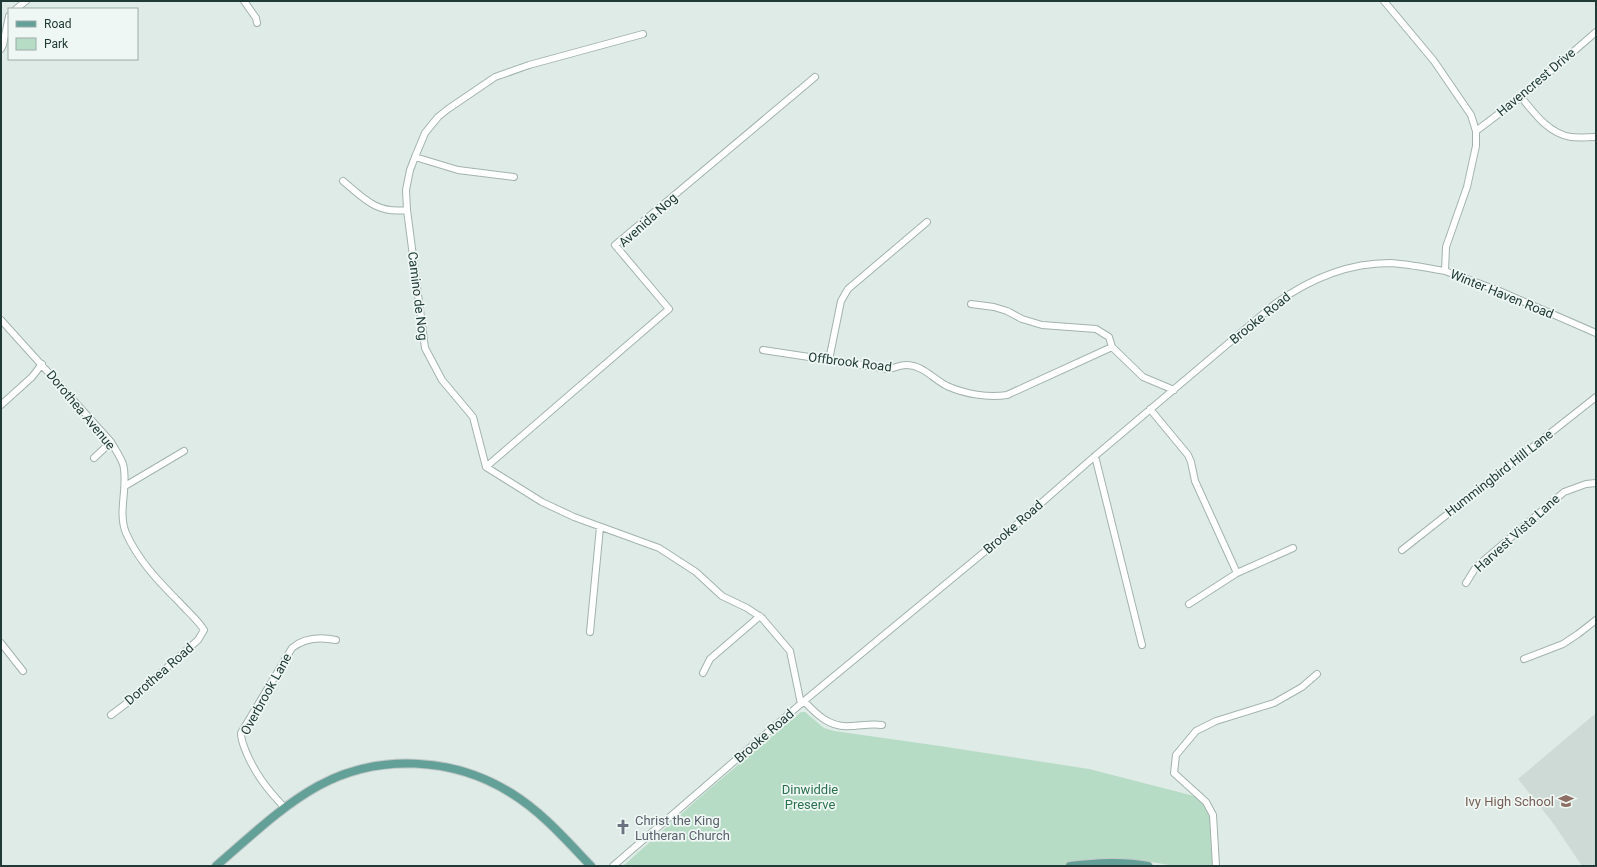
<svg xmlns="http://www.w3.org/2000/svg" width="1597" height="867" font-family="Roboto,sans-serif">
	<style>
		.built { fill: #cddad6 }
		.green { fill: #b7dcc5 }
		.lines { fill: none; stroke-linecap: round; stroke-linejoin: round }
		.minor-casing { stroke: #a2b3ae; stroke-width: 8 }
		.major-casing { stroke: #c1c8c7; stroke-width: 10 }
		.minor { stroke: #fff; stroke-width: 6 }
		.major { stroke: #63a198; stroke-width: 8 }
		.labels { text-anchor: middle; dominant-baseline: central; stroke-width: 3.5; stroke-linejoin: round; paint-order: stroke }
		.street-label { font-size: 13px; fill: #203b36; stroke: #eff7f4 }
		.park-label { font-size: 13px; fill: #2a724e; stroke: #eff7f4 }
		.education-label { font-size: 13px; fill: #785e54; stroke: #eff7f4; text-anchor: end }
		.worship-label { font-size: 13px; fill: #5b616d; stroke: #eff7f4; text-anchor: start }
	</style>
	<rect width="100%" height="100%" fill="#dfebe7"/>
	<path class="built" d="M1596 713V866H1582L1553 823 1518 779Z"/>
	<path class="green" d="M801 712H805L824 728 834 731 940 746 1089 769 1198 797 1209 810 1216 824 1213 866H1175L1139 860 1104 858 1064 865 1049 866H623L707 791Z"/>
	<g class="lines">
		<g class="minor-casing">
			<path id="minor" d="M244 1 256 18 257 23
				M1384 1 1434 61 1471 115 1476 131V146L1467 187 1446 247 1445 271 1497 290 1596 333
				M16 9 26 1
				M643 34 529 65 495 77 448 109 438 117 425 133 415 157 410 170 406 190 407 210 425 348 442 380 473 417 486 467 542 502 574 517 659 548 696 572 722 596 747 608 762 618 790 651 801 704
				M1 49 3 45 9 16
				M1521 97C1534 113 1549 134 1571 137 1579 138 1588 137 1596 137
				M1476 131 1521 97 1596 32
				M415 157 458 170 514 177
				M343 181C364 199 377 214 407 210
				M971 304 994 307 1007 311 1022 319 1042 325 1096 329 1109 337 1112 347 1143 377 1174 390
				M1 320 111 442C115 449 120 456 123 464 129 486 117 511 126 533 138 560 159 582 180 603 188 612 198 620 204 630L198 640 127 703 111 715
				M763 350 888 369C894 368 901 365 906 365 923 365 933 379 947 386 965 394 988 398 1007 395L1112 347
				M829 360 841 301 848 289 927 222
				M1 405 32 377 42 364
				M1150 409 1188 455 1191 462 1195 481 1237 573
				M1095 456 1142 645
				M94 458 111 442
				M486 467 669 309 615 245 815 77
				M125 486 184 451
				M1402 550 1596 397
				M1466 583 1476 567 1564 492 1586 484 1596 483
				M1189 604 1237 573 1293 548
				M590 632 600 527
				M1 643 23 671
				M1524 659 1563 644 1578 634 1596 620
				M703 673 710 659 760 616
				M804 701C816 714 830 728 850 726 860 726 871 723 882 725
				M284 807C268 790 256 775 247 754 244 747 241 741 241 733L292 648C305 637 321 637 336 640
				M613 866 804 701 1000 539 1095 456 1275 304C1308 280 1348 263 1390 263 1408 264 1427 268 1445 271
				M1216 866 1213 815 1206 802 1174 773 1176 755 1196 731 1216 721 1274 703 1302 687 1317 674"/>
		</g>
		<g class="major-casing">
			<path id="major" d="M216 866C249 838 280 807 318 786 378 753 453 757 511 793 542 812 566 840 591 866
				M1070 866C1096 863 1122 861 1148 866"/>
		</g>
		<use href="#minor" class="minor"/>
		<use href="#major" class="major"/>
	</g>
	<defs>
		<g id="school-bare" transform="scale(1.2)"><path d="M0-5L7-2L0 1L-7-2ZM-4 1L0 2.5L4 1V4Q0 6-4 4Z" fill="#8d6e63" stroke="#eff7f4" stroke-width="2.5" paint-order="stroke"/></g>
		<g id="church-bare" transform="scale(1.2)"><path d="M-1.2-6h2.4v3.5h3.3v2.4h-3.3V6h-2.4V-.1h-3.3v-2.4h3.3Z" fill="#6b7280" stroke="#eff7f4" stroke-width="2.5" paint-order="stroke"/></g>
	</defs>
	<g fill-rule="evenodd">
		<use href="#school-bare" x="1566" y="801"/>
		<use href="#church-bare" x="623" y="827"/>
	</g>
	<g class="labels">
		<g class="street-label">
			<text transform="translate(1536 82) rotate(-40)">Havencrest Drive</text>
			<text transform="translate(648 220) rotate(-42)">Avenida Nog</text>
			<text transform="translate(1502 294) rotate(22)">Winter Haven Road</text>
			<text transform="translate(418 296) rotate(83)">Camino de Nog</text>
			<text transform="translate(1260 318) rotate(-39)">Brooke Road</text>
			<text transform="translate(850 362) rotate(7)">Offbrook Road</text>
			<text transform="translate(81 410) rotate(50)">Dorothea Avenue</text>
			<text transform="translate(1499 473) rotate(-38)">Hummingbird Hill Lane</text>
			<text transform="translate(1013 527) rotate(-41)">Brooke Road</text>
			<text transform="translate(1517 533) rotate(-42)">Harvest Vista Lane</text>
			<text transform="translate(159 674) rotate(-41)">Dorothea Road</text>
			<text transform="translate(266 694) rotate(-61)">Overbrook Lane</text>
			<text transform="translate(764 736) rotate(-41)">Brooke Road</text>
		</g>
		<g class="park-label">
			<text x="810" y="789">Dinwiddie<tspan x="810" dy="15">Preserve</tspan></text>
		</g>
		<g class="education-label">
			<text x="1554" y="801">Ivy High School</text>
		</g>
		<g class="worship-label">
			<text x="635" y="820">Christ the King<tspan x="635" dy="15">Lutheran Church</tspan></text>
		</g>
	</g>
	<rect width="1597" height="867" fill="none" stroke="#203b36" stroke-width="4"/>
	<rect x="8" y="8" width="130" height="52" fill="#eff7f4" stroke="#9caca8"/>
	<rect x="16" y="21" width="20" height="6" fill="#63a198" stroke="#9caca8"/>
	<text x="44" y="28" font-size="12" fill="#203b36">Road</text>
	<rect x="16" y="38" width="20" height="12" fill="#b7dcc5" stroke="#9caca8"/>
	<text x="44" y="48" font-size="12" fill="#203b36">Park</text>
</svg>
